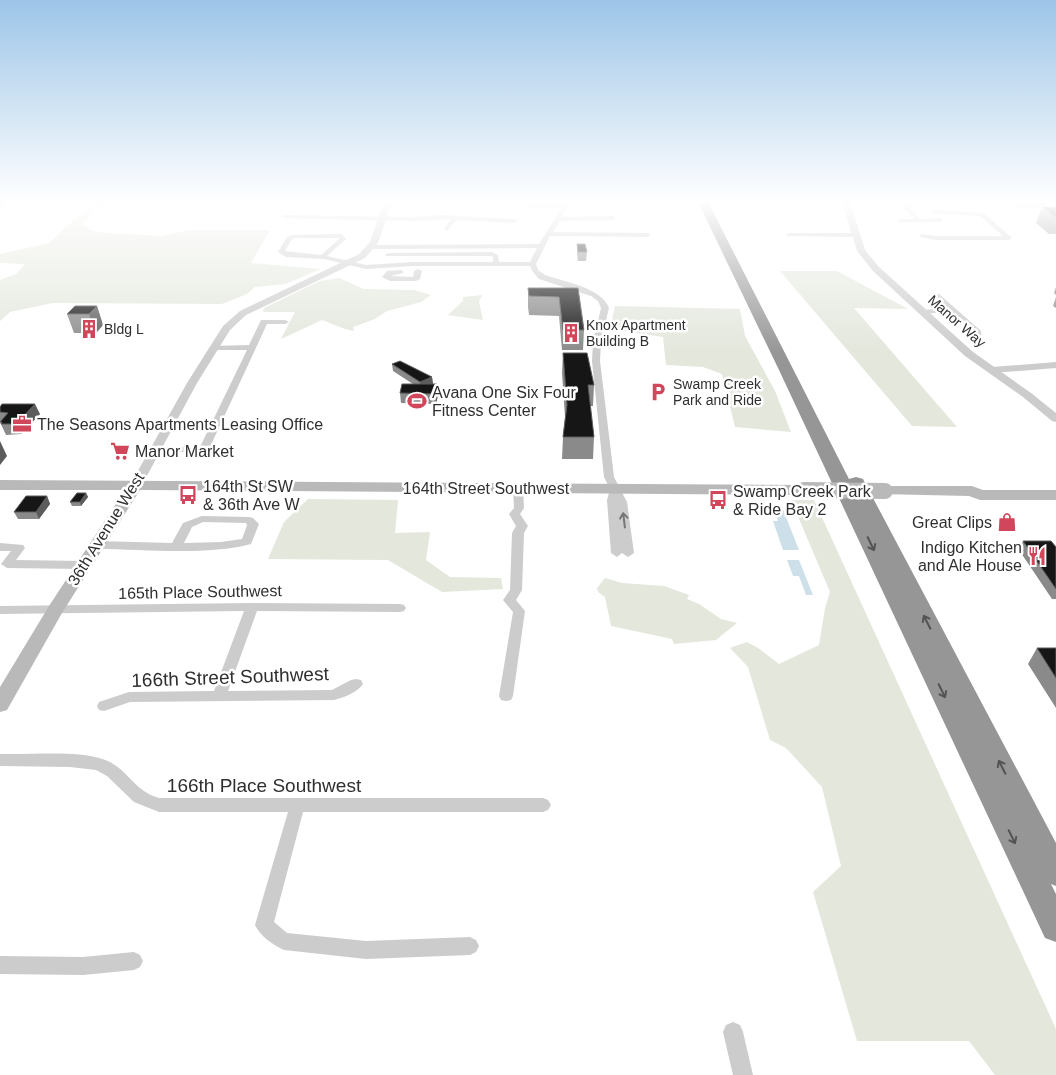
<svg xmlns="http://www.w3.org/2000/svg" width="1056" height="1075" font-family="Arial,sans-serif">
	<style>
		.green { fill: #e3e7dc }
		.water { fill: #cddfe8 }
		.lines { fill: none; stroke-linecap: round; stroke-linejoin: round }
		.minor { fill: #ccc; fill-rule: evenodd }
		.tertiary { fill: #ccc; fill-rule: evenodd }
		.secondary { fill: #b9b9b9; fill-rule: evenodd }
		.motorway { fill: #969696; fill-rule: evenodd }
		.secondary-bridge { stroke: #b9b9b9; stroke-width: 16 }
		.wall { fill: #8a8a8a }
		.shaded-wall { fill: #5c5c5c }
		.building { fill: #161616; stroke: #5c5c5c }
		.oneway { stroke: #767676 }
		.oneway2 { stroke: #535353 }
		.labels { text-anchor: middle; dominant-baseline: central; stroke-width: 5; stroke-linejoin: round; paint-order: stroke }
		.far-street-label { font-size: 14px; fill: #2f2f2f; stroke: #fff }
		.far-poi-label { font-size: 14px; fill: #2f2f2f; stroke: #fff; text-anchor: start }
		.poi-label { font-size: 16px; fill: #2f2f2f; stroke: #fff; text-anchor: start }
		.street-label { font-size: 16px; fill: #2f2f2f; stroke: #fff }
		.near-street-label { font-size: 19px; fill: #2f2f2f; stroke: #fff }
	</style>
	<rect width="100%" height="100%" fill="#fff"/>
	<path class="green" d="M93 202H121C104 205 94 212 82 224L91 230 107 233 161 236 188 230H270L251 263 321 269 285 284 255 287 247 294 222 304 53 303 10 312 0 321V280L16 274 25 264 0 263V254L49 243Z
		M780 271H837L908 309 854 308 957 427 912 426Z
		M339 278 364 289 414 290 431 295 421 302 387 311 375 319 353 327 354 331C342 329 334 324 322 320L281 339 295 312H263L264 308 320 281Z
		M482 295 479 302 483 320 448 315 463 301V297Z
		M615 306 740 309 745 336 775 391 791 432 735 427 722 374 703 367 666 365 663 337 610 329Z
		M308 499 398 500 395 533 430 532 426 560 450 577 501 578 503 589 442 592 388 560 268 559 284 522Z
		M791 500H814L1056 1029V1075H995L969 1041H857L813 892 841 866 822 787 786 748 770 740 748 667 730 648 747 642 758 648 779 664 819 645 825 608 830 592Z
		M605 578 622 583 664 586 689 595 687 599 699 604 721 619 737 623 716 640 674 644 672 639 611 626 605 597 598 592 597 588Z"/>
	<path class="water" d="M773 507H782L799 550H783L773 521H778Z
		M787 560H799L813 595H806L799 576H793Z"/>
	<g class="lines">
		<path class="minor" d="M2 202H9L0 209V204Z
			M565 202H571L562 217 613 216 616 218 613 220 560 221 553 232 648 233 651 235 648 237 550 236 536 264 538 270 545 275C564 282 601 287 609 308L601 342 600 361 614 477 627 502 634 553 628 557 622 553 617 557 611 553 607 500 610 489 604 477 592 361 593 342 601 308 598 301 591 296 539 279 533 272 530 266H413L366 269 324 259 286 257 278 252 287 237 292 235 342 234 346 239 327 256 366 265 413 262H493V257L491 256H386L385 255 388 253 492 252 498 255 499 262H530L537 248 372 249 369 247 372 245 539 244 562 207 529 208 526 206 529 204ZM295 238H340L321 255 285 251 292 239Z
			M905 202H925L923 205H908L920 219 940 218 943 220 940 222H899L898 221 901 219H914L901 205Z
			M1004 202 1030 204 1047 202V204C1035 210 1016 209 1004 202Z
			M933 210 984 213 1012 238 1009 240H936L920 237 919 236 922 234 936 236H1003L980 216 931 213V211Z
			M284 215 411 217 442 215 515 219 518 221 515 223 457 220 447 231 444 229 451 219 411 221 282 218 281 217Z
			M789 233H855L858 235 855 237 787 236V234Z
			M401 270 403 271V273L391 276 413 277 414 271 418 269 422 271 420 279 416 281H390L382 277 387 271Z
			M933 294H939L981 331V335H975L950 312 920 314V310H923L945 308 933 298Z
			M261 320H285L289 322 285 324H267L210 447H226L231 450 226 453 178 452 176 450 181 447H200L247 350H213L209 348 213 346 249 345Z
			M1056 362V368L992 373 988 370 992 367Z
			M518 485 523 488 524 508 520 514 528 526 524 533 522 590 516 600 525 611 513 696 511 700 506 701 501 700 499 696 513 612 503 600 510 590 512 533 516 526 509 514 514 508 513 488Z
			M202 516 249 517 253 518 259 524 251 544C206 556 144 549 97 549L91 545 97 541 172 543 183 523ZM203 522 246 523 247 525 242 539 221 542 184 543 192 527Z
			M0 543 23 545 25 548 16 560 84 561 90 565 84 569 7 568 1 564 11 551H0Z
			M252 603 400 604 404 605 406 608 404 611 400 612 257 611 228 691 332 690 351 680 356 679 361 680 363 684C358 692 343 698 334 700L130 702 104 711 99 710 97 706 99 702 129 692 214 691 244 611 0 614V606Z
			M0 754C29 755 86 749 110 762 130 773 135 791 159 798H543L548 800 551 805 548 810 543 812H303L274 922 287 933 366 941 470 937 476 940 479 946 476 952 470 955 366 959 284 950C273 945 260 936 255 925L288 812H159L134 802 107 776 96 770 70 767 0 766Z
			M134 952 140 955 143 961 140 967 134 970 83 975 0 974V956L83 957Z
			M733 1022 740 1025 743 1032 753 1075H733L723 1032 726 1025Z"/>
		<path class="tertiary" d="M384 202H392L378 243 365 258 246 315 230 330 197 383 142 485 136 489 131 488 130 485 187 383 223 326 240 311 359 254 370 242Z
			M842 202H850L865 250 879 267 973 352 1031 393 1056 413V422L1052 421 1023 397 965 356 873 271 857 251Z"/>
		<path class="secondary" d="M0 480 804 485 809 487 812 490 809 493 804 495 140 490 62 613 7 710 0 712V687L49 606 125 490H0Z
			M885 486H972L983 490H1056V500H980L969 496 880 494 877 491 880 488Z"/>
		<path class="motorway" d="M698 202H708L849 479 856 477 863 479 865 483 1056 843V886L1051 884 1056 894V942L1045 938 779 370Z"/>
		<path class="secondary-bridge" d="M804 490 885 491"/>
	</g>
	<path class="wall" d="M1042 207H1056V234H1049L1036 223Z
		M577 244 587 252 586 261H578L577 253Z
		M1056 287V295L1054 293Z
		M528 288H578L584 330 583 350H562L559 316 529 315 528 307Z
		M1056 297V308L1053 306Z
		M97 306 103 325 96 333H74L67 314Z
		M563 353 594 385 593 406H590L594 437 593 459H562L563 437 565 417 562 373Z
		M392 364 432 377 433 384 438 395 436 404 401 403 400 393 413 384 393 371Z
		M0 407 40 414 21 434 6 435 0 422Z
		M86 493 88 497 81 506H72L70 502Z
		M47 496 50 504 39 519H18L14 512Z
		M1023 541 1056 547V599H1052L1019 550Z
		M1037 648H1056V708L1028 664Z"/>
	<path class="shaded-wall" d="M97 306 103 325 96 333 89 314Z
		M432 377 433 384 421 389 420 382Z
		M437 384 438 395 436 404 435 394Z
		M35 404 40 414 21 434 16 424Z
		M0 441 7 456 0 465Z
		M86 493 88 497 81 506 80 502Z
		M47 496 50 504 39 519 36 512Z"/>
	<path class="building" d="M1042 207H1056V217H1055Z
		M577 244H585L587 252H578Z
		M528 288H578L584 330H563L559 297 529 296Z
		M75 306H97L89 314H67Z
		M563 353H587L594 385H588L594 437H563L567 405Z
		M400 361 432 377 420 382 392 364Z
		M402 384H437L435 394 400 393Z
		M2 404H35L16 424H1L2 422H0L8 413 0 412V407Z
		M77 493H86L80 502H70Z
		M26 496H47L36 512H14Z
		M1023 541H1051L1056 547V589Z
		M1037 648H1056V678Z"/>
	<defs><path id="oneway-shaft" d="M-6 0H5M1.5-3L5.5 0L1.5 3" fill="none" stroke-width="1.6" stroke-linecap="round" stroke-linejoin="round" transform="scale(1.25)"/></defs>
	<use class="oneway" href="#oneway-shaft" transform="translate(624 520) rotate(-97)"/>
	<g class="oneway2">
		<use href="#oneway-shaft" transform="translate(871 544) rotate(64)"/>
		<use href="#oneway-shaft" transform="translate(927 622) rotate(-117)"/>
		<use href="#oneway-shaft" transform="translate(942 691) rotate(64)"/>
		<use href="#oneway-shaft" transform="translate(1002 767) rotate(-117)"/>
		<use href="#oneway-shaft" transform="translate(1012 837) rotate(64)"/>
	</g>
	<linearGradient id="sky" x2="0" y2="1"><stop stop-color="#9dc5e8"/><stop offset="0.57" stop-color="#fff"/><stop offset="1" stop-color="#fff" stop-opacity="0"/></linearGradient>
	<rect width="1056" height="353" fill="url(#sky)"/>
	<defs>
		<g id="building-bare" transform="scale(1.5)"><path d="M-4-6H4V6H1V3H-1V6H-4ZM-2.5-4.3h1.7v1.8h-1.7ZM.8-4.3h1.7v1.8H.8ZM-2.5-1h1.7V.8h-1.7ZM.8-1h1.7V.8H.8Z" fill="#d1465a" stroke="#fff" stroke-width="2.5" paint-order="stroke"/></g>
		<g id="parking-bare" transform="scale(1.5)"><path d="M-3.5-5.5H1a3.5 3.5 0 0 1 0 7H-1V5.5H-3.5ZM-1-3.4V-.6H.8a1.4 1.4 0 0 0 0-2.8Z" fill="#d1465a" stroke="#fff" stroke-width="2.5" paint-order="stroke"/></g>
		<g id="stadium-bare" transform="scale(1.5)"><path d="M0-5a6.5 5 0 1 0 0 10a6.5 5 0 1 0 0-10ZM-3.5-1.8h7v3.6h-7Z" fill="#d1465a" stroke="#fff" stroke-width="2.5" paint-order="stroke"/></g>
		<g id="office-bare" transform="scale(1.5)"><path d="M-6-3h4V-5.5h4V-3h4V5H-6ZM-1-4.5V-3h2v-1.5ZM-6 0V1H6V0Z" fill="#d1465a" stroke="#fff" stroke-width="2.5" paint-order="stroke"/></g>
		<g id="supermarket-bare" transform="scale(1.5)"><path d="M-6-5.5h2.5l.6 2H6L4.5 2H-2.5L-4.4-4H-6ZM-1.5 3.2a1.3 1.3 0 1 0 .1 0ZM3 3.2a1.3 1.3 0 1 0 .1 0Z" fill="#d1465a" stroke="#fff" stroke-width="2.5" paint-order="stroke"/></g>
		<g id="bus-bare" transform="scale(1.5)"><path d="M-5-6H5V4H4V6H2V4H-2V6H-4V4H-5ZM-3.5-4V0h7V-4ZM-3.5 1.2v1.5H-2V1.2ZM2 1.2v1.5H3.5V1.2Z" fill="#d1465a" stroke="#fff" stroke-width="2.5" paint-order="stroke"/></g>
		<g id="shop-bare" transform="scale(1.5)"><path d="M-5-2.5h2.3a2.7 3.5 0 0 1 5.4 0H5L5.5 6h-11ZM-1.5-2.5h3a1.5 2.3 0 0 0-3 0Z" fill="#d1465a" stroke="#fff" stroke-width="2.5" paint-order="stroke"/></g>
		<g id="restaurant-bare" transform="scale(1.5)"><path d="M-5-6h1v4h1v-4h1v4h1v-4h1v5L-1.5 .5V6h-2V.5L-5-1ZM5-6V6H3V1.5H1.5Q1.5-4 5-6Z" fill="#d1465a" stroke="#fff" stroke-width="2.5" paint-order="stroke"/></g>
	</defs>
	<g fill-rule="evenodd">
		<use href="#building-bare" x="89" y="329"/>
		<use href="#building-bare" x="571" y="333"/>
		<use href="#parking-bare" x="658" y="392"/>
		<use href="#stadium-bare" x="417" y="401"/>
		<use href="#office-bare" x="22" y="424"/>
		<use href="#supermarket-bare" x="120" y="451"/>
		<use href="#bus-bare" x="188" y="495"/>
		<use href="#bus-bare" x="718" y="500"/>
		<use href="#shop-bare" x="1007" y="522"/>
		<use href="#restaurant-bare" x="1037" y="556"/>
	</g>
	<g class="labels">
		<g class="far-street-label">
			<text transform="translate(957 321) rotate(41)">Manor Way</text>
		</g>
		<g class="far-poi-label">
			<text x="586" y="325">Knox Apartment<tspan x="586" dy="16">Building B</tspan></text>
			<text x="104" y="329">Bldg L</text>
			<text x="673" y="384">Swamp Creek<tspan x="673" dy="16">Park and Ride</tspan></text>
		</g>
		<g class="poi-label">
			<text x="432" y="392">Avana One Six Four<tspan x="432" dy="18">Fitness Center</tspan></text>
			<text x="37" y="424">The Seasons Apartments Leasing Office</text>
			<text x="135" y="451">Manor Market</text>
			<text x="203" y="486">164th St SW<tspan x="203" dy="18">&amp; 36th Ave W</tspan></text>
			<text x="733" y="491">Swamp Creek Park<tspan x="733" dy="18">&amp; Ride Bay 2</tspan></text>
			<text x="992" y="522" text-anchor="end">Great Clips</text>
			<text x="1022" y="547" text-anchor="end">Indigo Kitchen<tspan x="1022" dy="18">and Ale House</tspan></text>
		</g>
		<g class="street-label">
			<text x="486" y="488">164th Street Southwest</text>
			<text transform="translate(106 529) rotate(-58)">36th Avenue West</text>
			<text transform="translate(200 592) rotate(-1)">165th Place Southwest</text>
		</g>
		<g class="near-street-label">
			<text transform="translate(230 677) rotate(-2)">166th Street Southwest</text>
			<text x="264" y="785">166th Place Southwest</text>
		</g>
	</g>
</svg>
